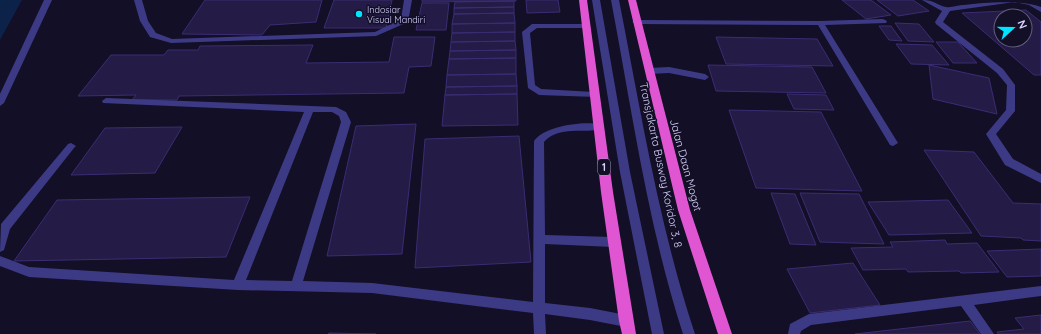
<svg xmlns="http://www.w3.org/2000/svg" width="1041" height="334" font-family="Quicksand,sans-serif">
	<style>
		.water { fill: #0c2248 }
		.building { fill: #241b47; stroke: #3b2d73; fill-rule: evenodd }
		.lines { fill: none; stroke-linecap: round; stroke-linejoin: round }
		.service { fill: #3d3a85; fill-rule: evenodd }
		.minor { fill: #3d3a85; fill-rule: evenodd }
		.trunk { fill: #e055d1; fill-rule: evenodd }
		.poi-dot { fill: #00e5ff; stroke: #130f26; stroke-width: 1.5 }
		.labels { text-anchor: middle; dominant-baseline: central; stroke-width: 3; stroke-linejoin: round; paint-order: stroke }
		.far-poi-label { font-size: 9px; fill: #d9d4ff; stroke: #130f26; text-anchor: start }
		.shield { fill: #130f26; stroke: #9e99be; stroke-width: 1 }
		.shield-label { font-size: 10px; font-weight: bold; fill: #d9d4ff }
		.street-label { font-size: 11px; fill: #d9d4ff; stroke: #130f26 }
	</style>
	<rect width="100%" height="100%" fill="#130f26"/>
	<path class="water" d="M0 0H22L0 40Z"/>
	<path class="building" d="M205 0H322L316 22 270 25 262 35 182 34Z
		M334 0H392L386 28H324Z
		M422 0H516V1L422 2Z
		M526 0H558L560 12 527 13Z
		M842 0H871L891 15 866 19Z
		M877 0H913L929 11 898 16Z
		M514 1V7L454 8 455 2Z
		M422 3H449L446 30H416Z
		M514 7V13L454 14V8Z
		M1026 10 1041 22V75H1034L962 13ZM1001 16H1025V40H1001Z
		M514 13 515 23 452 24 454 14Z
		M515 23V32L452 33V24Z
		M895 23 919 24 934 42 908 41Z
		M879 26H891L902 41 889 40Z
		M515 32V41L451 42 452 33Z
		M394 37H435L431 66 409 67 404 93 179 96 177 100H132L136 95 78 96 111 55H164L168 50H198L200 46 313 45 306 63 389 62Z
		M716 37 817 39 833 66 726 64Z
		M515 41 516 50 450 51 451 42Z
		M936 42H958L977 63H953Z
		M896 44 932 45 949 65 911 64Z
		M516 50V58L449 59 450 51Z
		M516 58V74L447 75 449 59Z
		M708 65 812 67 826 93 716 91Z
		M929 65 989 78 997 114 933 99Z
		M516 74 517 86 446 87 447 75Z
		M517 86V94L445 95 446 87Z
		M517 94 518 125 442 126 445 95Z
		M787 94 826 95 834 110 794 109Z
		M729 110 821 112 862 191 756 188Z
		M416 124 402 254 327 256 356 126Z
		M182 127 155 173 71 175 105 128Z
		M519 136 531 262 415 268 425 139Z
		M924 150 974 152 1013 203 1041 204V241L1023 240 1021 238 981 236Z
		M771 193 795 194 816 245 790 244Z
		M800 193 859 194 884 244 820 242Z
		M250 197 226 257 14 261 57 200Z
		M948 200 972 233 889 235 868 202Z
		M945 240 947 244 977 243 999 272 961 273 959 271 908 272 906 269 863 270 851 248 893 247 890 242Z
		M1041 249V276L1007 277 987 251Z
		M853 263 880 305 810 313 787 269Z
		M1041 315V334H998L997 332 1024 329 1015 318Z
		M970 321 980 334H855Z
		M329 333 376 334H328Z"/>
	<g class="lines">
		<path class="service" d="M134 0H142L148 21 156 33 172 39 375 32 401 19 404 0H412L408 22 376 36 171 43 150 37 140 21Z
			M592 0H600L630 172 664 334H652L620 172Z
			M611 0H619C641 112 659 226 695 334H683C648 226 632 111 611 0Z
			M922 0C935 0 936 5 946 7 951 8 959 5 964 5 987 2 1022 0 1041 7V12L1029 5 1015 2 950 11 943 22 1003 69 1015 85V111L996 134 1013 159 1041 174V183L1005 165 986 134 1006 110 1007 85 997 73 936 24 935 22 942 11Z
			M883 19 887 21 886 23 825 25 898 143 893 146 890 145 818 25 636 24 632 22 636 20 820 21Z
			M532 24H589V28H537L530 33 535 85 541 89 594 92 598 95 597 97 539 95 528 88 522 32Z
			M669 67 705 74 709 77 705 80 669 73 649 74 645 71 649 68Z
			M106 98 336 107 346 112 351 122 303 281 372 283 533 302 534 141C544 126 586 120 602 125L604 127 602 129C584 134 559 125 544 142L545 235 613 237 617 239 619 242 617 245 613 247 545 244V303L590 308 626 315 630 317 632 321 630 325 626 327 590 320 545 314 546 334H534L533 313 372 293 238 290 29 277 0 266V256L29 267 234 280 304 112 103 103 102 101ZM313 112H332L339 116 341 122 292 281 246 280Z
			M71 143 76 146 74 148 10 229 4 250 0 252 1 224 68 144Z
			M1041 286V296L974 305 994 334H981L961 306 811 325 801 331 800 334H788L790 324 809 314Z"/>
		<path class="minor" d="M44 0H52L4 103 0 106V94Z"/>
		<path class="trunk" d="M579 0H587L613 192 636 334H622L619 321 601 192Z
			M628 0H636L690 210 732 334H718L678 210Z"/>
	</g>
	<circle class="poi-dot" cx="359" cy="14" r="4"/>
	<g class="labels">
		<g class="far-poi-label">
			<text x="367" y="9">Indosiar<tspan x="367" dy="10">Visual Mandiri</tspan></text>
		</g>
		<rect class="shield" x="598" y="159" width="12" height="16" rx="3"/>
		<g class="shield-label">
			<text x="604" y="167">1</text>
		</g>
		<g class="street-label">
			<text transform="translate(661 165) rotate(78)">Transjakarta Busway Koridor 3, 8</text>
			<text transform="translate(686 165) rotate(75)">Jalan Daan Mogot</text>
		</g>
	</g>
	<g transform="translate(1013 28) rotate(69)"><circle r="19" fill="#130f26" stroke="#625e7d"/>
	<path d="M0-3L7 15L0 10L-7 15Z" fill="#00e5ff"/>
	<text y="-6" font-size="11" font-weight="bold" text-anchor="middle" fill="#d9d4ff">N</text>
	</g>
</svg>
